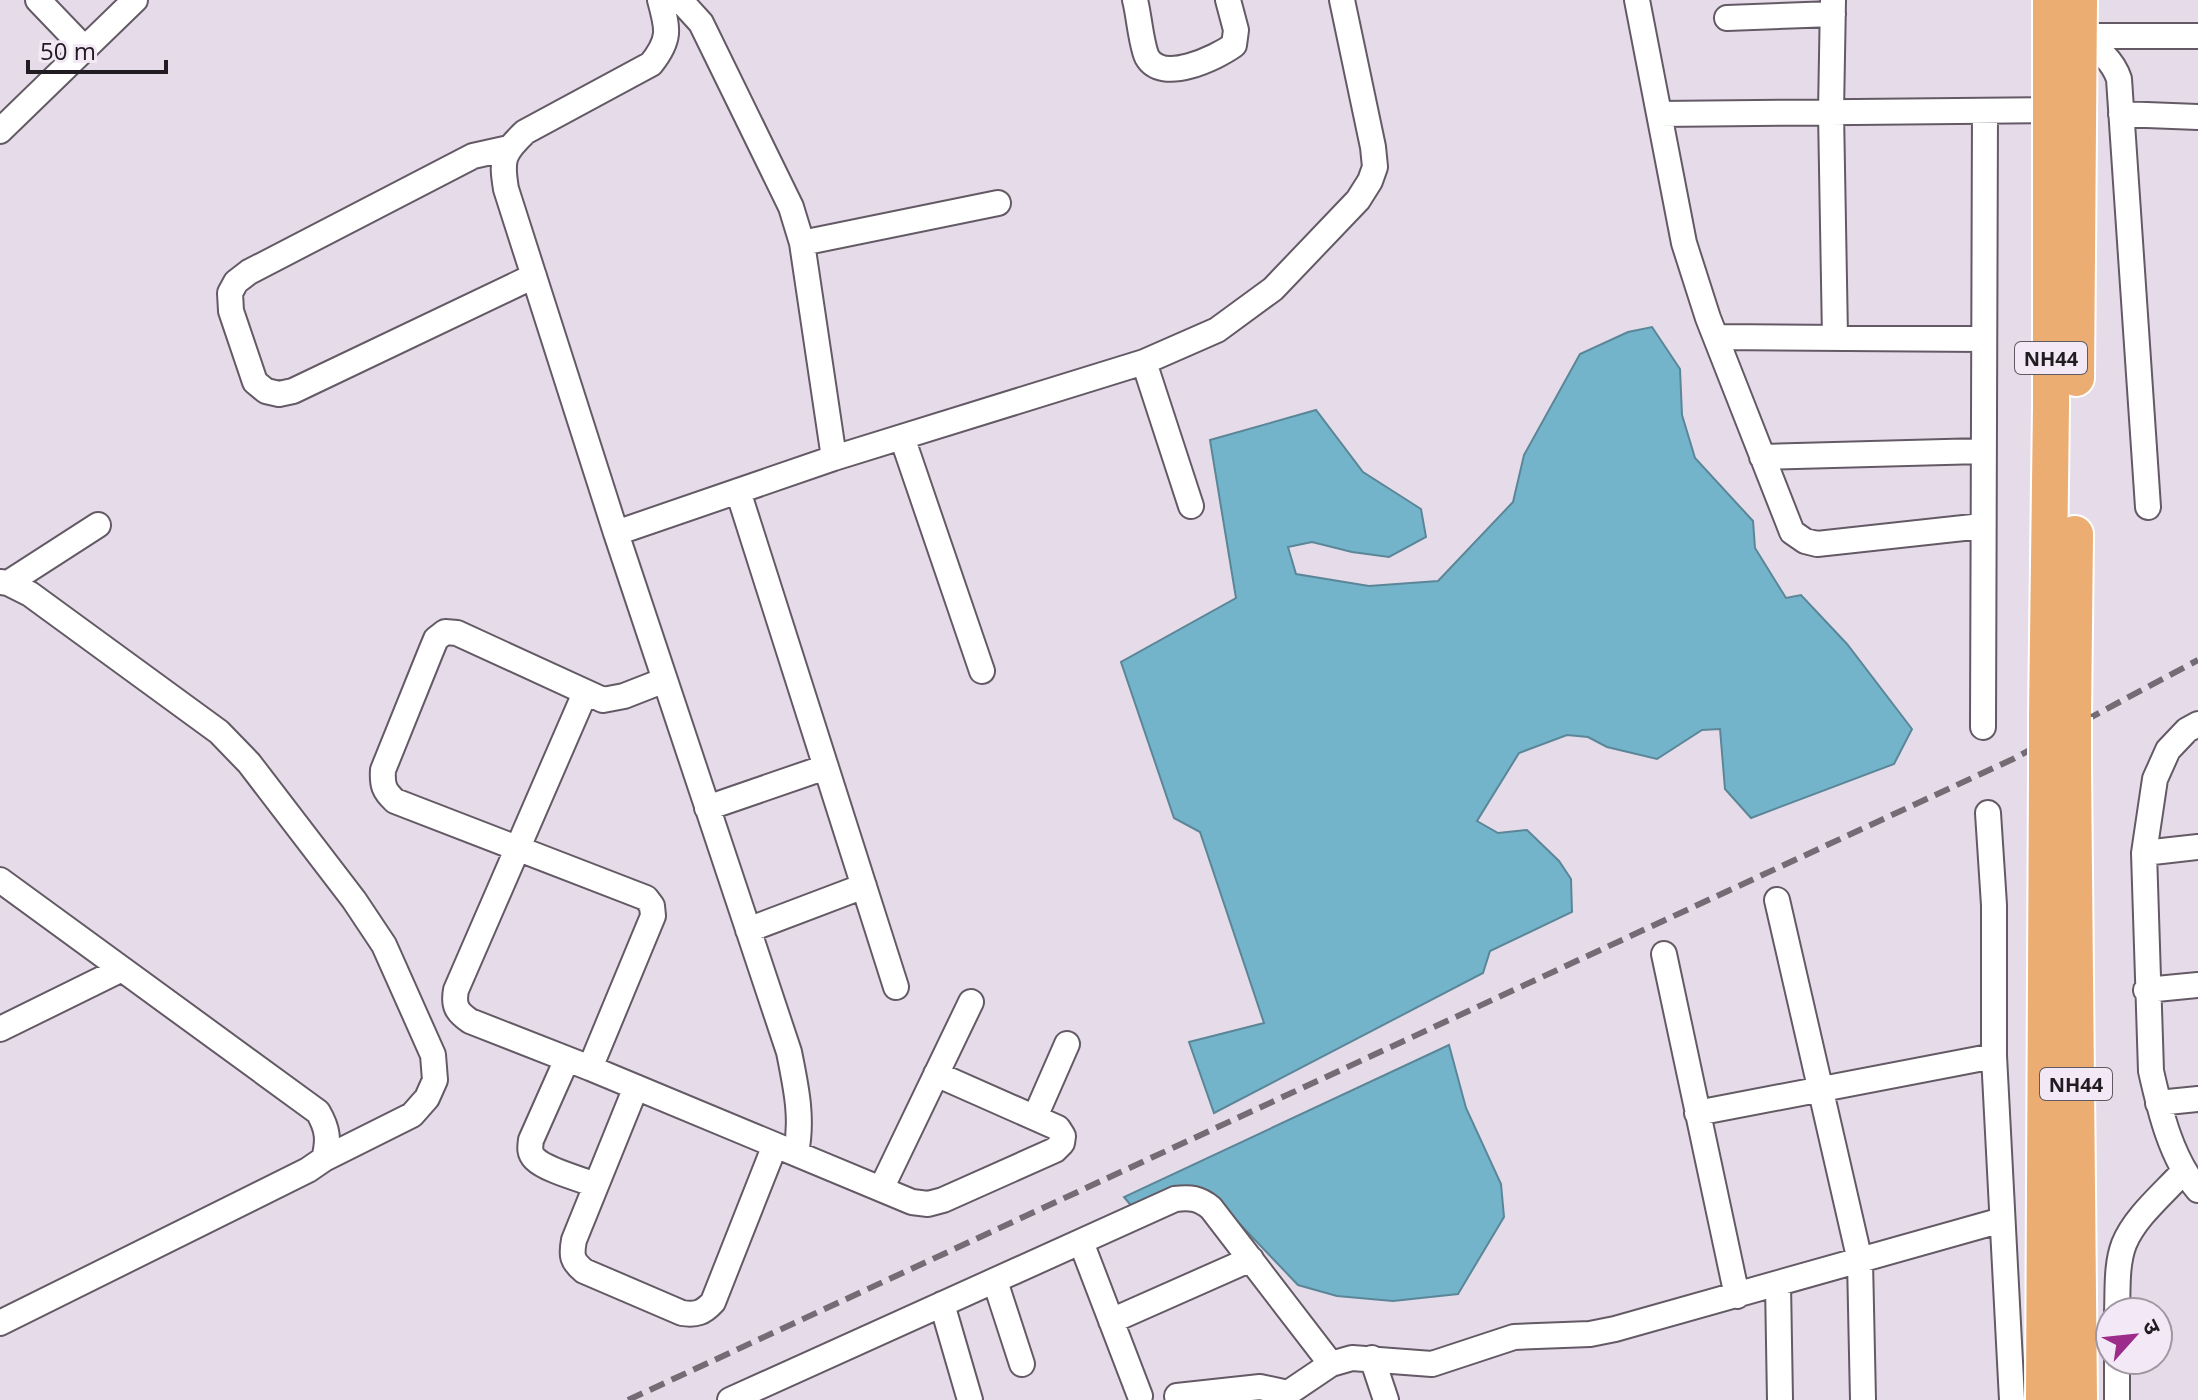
<svg xmlns="http://www.w3.org/2000/svg" width="2198" height="1400" font-family="'Open Sans','Noto Sans Devanagari',sans-serif">
	<style>
		.water { fill: #74b4cb; stroke: #5b8698; stroke-width: 2 }
		.lines { fill: none; stroke-linecap: round; stroke-linejoin: round }
		.minor-casing { stroke: #635a65; stroke-width: 28 }
		.highway-casing { stroke: #fff; stroke-width: 40 }
		.minor { stroke: #fff; stroke-width: 24 }
		.highway { stroke: #ecad72; stroke-width: 36 }
		.rail { stroke: #736c75; stroke-width: 6; stroke-dasharray: 16 8; stroke-linecap: butt }
		.highway-bridge-casing { stroke: #fff; stroke-width: 40; stroke-linecap: butt }
		.highway-bridge { stroke: #ecad72; stroke-width: 36 }
		.labels { text-anchor: middle; dominant-baseline: central; stroke-width: 8; stroke-linejoin: round; paint-order: stroke }
		.shield { fill: #f3e9f6; stroke: #5f5a61; stroke-width: 2 }
		.shield-label { font-size: 20px; font-weight: bold; fill: #201c21 }
	</style>
	<rect width="100%" height="100%" fill="#e6dce9"/>
	<path class="water" d="M1652 327 1680 369 1682 415 1695 458 1753 521 1755 548 1786 598 1801 595 1847 644 1912 729 1894 764 1751 818 1725 789 1720 729 1702 730 1657 759 1607 747 1588 737 1567 735 1519 753 1477 821 1498 833 1527 830 1559 861 1571 879 1572 912 1490 951 1483 973 1214 1113 1189 1042 1264 1023 1200 832 1174 818 1121 662 1236 598 1210 440 1316 410 1363 472 1421 509 1426 537 1389 557 1352 552 1312 542 1288 547 1296 574 1369 586 1438 581 1513 502 1524 455 1580 354 1628 332Z
		M1449 1045 1466 1108 1501 1184 1504 1217 1458 1294 1393 1301 1337 1296 1298 1285 1210 1193 1143 1220 1124 1197Z"/>
	<g class="lines">
		<g class="minor-casing">
			<path id="minor" d="M38 0 85 49
				M680 0 701 23 791 207 802 243 834 458
				M1135 0C1139 15 1141 44 1147 57 1162 84 1216 58 1234 45L1236 30 1228 0
				M1637 0 1684 243 1708 318 1792 532 1805 541 1817 544 1982 526
				M1833 0 1831 112 1835 337
				M1727 18 1833 14
				M2079 36C2096 48 2112 58 2119 79L2148 507
				M2079 36H2198
				M1659 114 2051 110
				M2121 114 2198 117
				M0 131 135 0
				M509 148 473 156 249 272 236 282 230 293 231 311 255 382 266 391 279 394 293 391 534 276
				M802 243 998 203
				M1716 337 1983 339
				M1144 362 1191 506
				M902 437 982 671
				M1762 457 1982 451
				M738 491 896 987
				M616 533 506 189C501 159 503 153 525 132L651 64C671 39 668 29 660 0
				M0 582 8 583 30 594 219 732 249 763 354 900 384 945 433 1055 435 1080 427 1098 412 1115 324 1159
				M8 583 98 525
				M665 680 624 696 603 700 457 633 445 632 436 639 431 651 383 770C382 785 384 791 395 801L646 898 652 906 653 916 590 1068 912 1202 928 1204 943 1200 1055 1150 1062 1143 1063 1136 1058 1128 936 1074
				M585 693 456 990C453 1006 457 1012 470 1021L590 1068
				M2198 724 2187 730 2168 750 2155 779 2144 853 2151 1071C2160 1111 2171 1158 2198 1190
				M1983 727 1985 111
				M707 808 826 767
				M1988 813 1994 905V1056L2012 1400
				M2144 853 2198 847
				M0 880 318 1112C328 1129 329 1140 324 1159L308 1170 0 1323
				M1777 900 1860 1261 1863 1400
				M748 930 864 886
				M1664 954 1737 1296
				M2146 990 2198 985
				M0 1029 122 969
				M567 1059 531 1140C530 1147 529 1153 535 1159 546 1170 580 1179 596 1185
				M636 1087 574 1240C571 1256 572 1261 584 1271L682 1313C696 1315 703 1313 713 1302L775 1145
				M2158 1103 2198 1099
				M1697 1113 1994 1056
				M1035 1117 1067 1044
				M796 1153C803 1118 796 1087 789 1052L616 533 834 458 1144 362 1217 330 1273 289 1358 200 1370 181 1375 167 1373 147 1342 0
				M881 1189 971 1002
				M1081 1242 1140 1396
				M995 1281 1022 1364
				M1778 1284 1780 1400
				M942 1304 970 1400
				M2117 1312C2118 1290 2116 1265 2124 1244 2135 1217 2163 1194 2183 1172
				M1111 1321 1251 1259
				M1372 1358 1386 1400
				M1177 1396 1260 1387 1288 1393
				M730 1400 1175 1199C1190 1197 1199 1198 1211 1208L1331 1364
				M1283 1400 1288 1393 1331 1364 1352 1358 1432 1364 1514 1337 1590 1334 1615 1329 2002 1220
				M2117 1400V1360"/>
		</g>
		<g class="highway-casing">
			<path id="highway" d="M2076 378 2079 0
				M2047 717 2051 407V0
				M2073 717 2075 534
				M2073 767 2079 1400
				M2044 1400 2047 772"/>
		</g>
		<use href="#minor" class="minor"/>
		<use href="#highway" class="highway"/>
		<path class="rail" d="M628 1400 2013 759 2198 660"/>
		<g class="highway-bridge-casing">
			<path id="highway-bridge" d="M2073 767V717
				M2047 772V717"/>
		</g>
		<use href="#highway-bridge" class="highway-bridge"/>
	</g>
	<g class="labels">
		<g class="shield">
			<rect x="2015" y="342" width="72" height="32" rx="6"/>
			<rect x="2040" y="1068" width="72" height="32" rx="6"/>
		</g>
		<g class="shield-label">
			<text x="2051" y="358">NH44</text>
			<text x="2076" y="1084">NH44</text>
		</g>
	</g>
	<g transform="translate(2134 1336) rotate(63)"><circle r="38" fill="#f3e9f6" stroke="#9f97a1" stroke-width="2"/>
	<path d="M0-6L14 30L0 20L-14 30Z" fill="#9c2b89"/>
	<text y="-12" font-size="22" font-weight="bold" text-anchor="middle" fill="#201c21">उ</text>
	</g>
	<path d="M28 60v12h138v-12" fill="none" stroke="#201c21" stroke-width="4"/>
	<text x="40" y="60" font-size="24" fill="#201c21" stroke="#f3e9f6" stroke-width="6" paint-order="stroke">50 m</text>
</svg>
